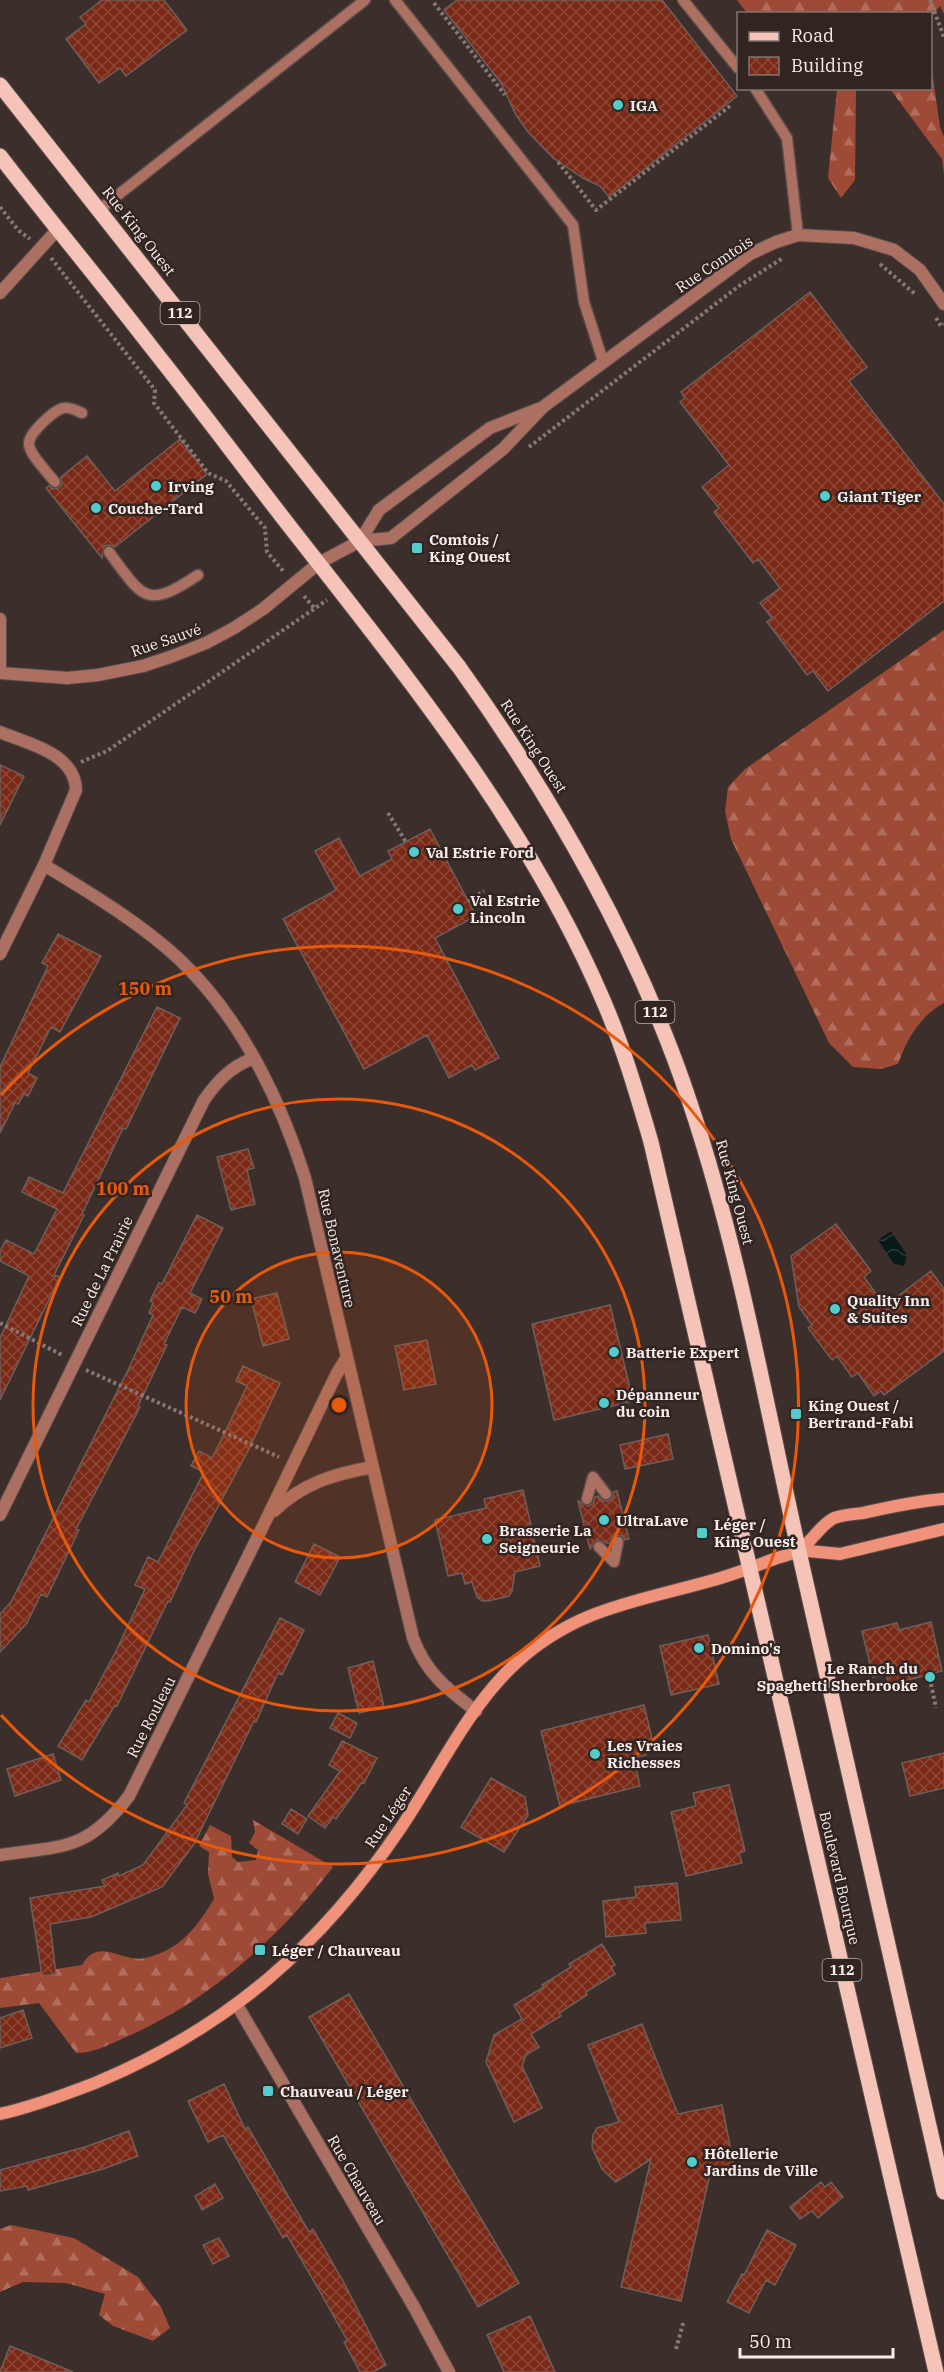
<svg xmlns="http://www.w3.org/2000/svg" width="944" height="2372" font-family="'IBM Plex Serif',serif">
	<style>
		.forest { fill: url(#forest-firs) }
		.water { fill: url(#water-waves) }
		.building { fill: url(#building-cross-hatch); stroke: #6e5f5b; stroke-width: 1.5 }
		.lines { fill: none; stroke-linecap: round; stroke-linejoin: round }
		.lane-casing { stroke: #5a4d4a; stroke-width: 13 }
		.street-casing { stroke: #5a4d4a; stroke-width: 14 }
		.secondary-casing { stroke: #5a4d4a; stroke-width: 14 }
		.primary-casing { stroke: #5a4d4a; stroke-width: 17 }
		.path { stroke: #857977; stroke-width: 4; stroke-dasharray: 3 3; stroke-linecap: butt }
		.lane { stroke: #ab7061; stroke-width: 10 }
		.street { stroke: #ab7061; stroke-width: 12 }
		.secondary { stroke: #f0917a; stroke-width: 12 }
		.primary { stroke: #f5c3b7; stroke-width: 15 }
		.ring { fill: none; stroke: #e8590c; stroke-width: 3 }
		.poi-dot { fill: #53cdcb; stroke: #312421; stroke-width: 2 }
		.labels { text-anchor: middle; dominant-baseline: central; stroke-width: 5; stroke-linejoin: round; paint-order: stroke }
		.shield { fill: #312421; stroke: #bbb1ae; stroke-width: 1.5 }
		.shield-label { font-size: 14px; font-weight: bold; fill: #f6edeb }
		.poi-label { font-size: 15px; font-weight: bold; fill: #f6edeb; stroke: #312421; text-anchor: start }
		.street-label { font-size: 15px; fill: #f6edeb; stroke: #312421 }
		.centre { fill: #e8590c; stroke: #312421; stroke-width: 3 }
		.ring-label { font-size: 18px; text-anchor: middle; font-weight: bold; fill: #e8590c; stroke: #312421; stroke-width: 5; stroke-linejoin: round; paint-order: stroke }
	</style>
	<defs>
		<pattern id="forest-firs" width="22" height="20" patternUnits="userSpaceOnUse" patternTransform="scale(1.5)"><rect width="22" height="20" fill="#9d4a36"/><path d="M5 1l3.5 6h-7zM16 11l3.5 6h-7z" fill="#b06d5d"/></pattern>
		<pattern id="water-waves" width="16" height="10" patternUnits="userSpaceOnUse" patternTransform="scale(1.5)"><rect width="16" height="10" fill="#081919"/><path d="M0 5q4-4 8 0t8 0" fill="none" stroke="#2d3b3b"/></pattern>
		<pattern id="building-cross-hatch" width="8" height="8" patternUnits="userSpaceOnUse" patternTransform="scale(1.5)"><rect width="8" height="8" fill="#792916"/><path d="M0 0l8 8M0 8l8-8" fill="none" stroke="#8d4838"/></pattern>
	</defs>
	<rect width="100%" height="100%" fill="#3c2e2b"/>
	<path class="forest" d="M737 0H944V14L940 6 931 17 930 14 747 13Z
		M931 63 940 127 944 137V175L942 159 890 89 930 88Z
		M837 89H856L855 180 841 198 828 178Z
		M944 630V1003C920 1016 907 1039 898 1064L881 1069 853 1067 829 1043 731 839 725 811 728 787 745 769Z
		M253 1820 333 1867C278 1939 208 2002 124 2038 108 2045 94 2053 76 2053L39 2003 0 2008V1978L82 1965C99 1936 121 1963 145 1958 179 1951 197 1927 214 1899L208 1874 209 1852 199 1846 210 1825 231 1836 232 1857 238 1862 256 1860 258 1850 249 1843 255 1832Z
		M11 2225 74 2238 138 2277 161 2307 170 2328 153 2341 113 2326 99 2315 105 2294 66 2283 23 2282 0 2292V2229Z"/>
	<path class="water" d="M891 1231 907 1255 904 1266 894 1264 878 1240Z"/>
	<path class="building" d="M102 0H164L187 30 126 76 120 68 99 83 66 39 86 24 80 17Z
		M457 0H662L737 96 609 197 600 186 583 178 553 158 528 132 516 115 501 83 444 10Z
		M810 292 867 367 849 381 944 504V601L828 691 813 671 807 675 767 622 772 618 760 603 780 588 758 559 753 563 714 512 719 508 702 487 729 465 680 402 685 398 681 392Z
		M180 439 207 474 115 547 109 545 104 546 102 558 46 488 49 486 53 489 59 488 62 484 61 477 87 456 115 491Z
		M0 765 24 776 0 825Z
		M430 829 476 916 435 938 499 1058 475 1070 472 1065 449 1078 427 1035 364 1069 283 919 336 890 315 851 339 838 360 876 392 859 388 851Z
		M58 934 101 956 60 1032 51 1027 28 1073 37 1078 28 1096 24 1094 18 1104 15 1103 0 1133V1067L48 966 42 963Z
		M157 1007 180 1018 126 1129 123 1128 82 1214 84 1215 54 1275 60 1277 0 1400V1338L29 1276 0 1261V1251L6 1240 34 1254 57 1209 22 1192 29 1177 63 1193Z
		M248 1149 254 1168 247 1170 255 1204 231 1210 217 1157Z
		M197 1215 223 1228 190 1293 202 1299 195 1313 182 1307 164 1344 167 1345 138 1406 140 1407 76 1529 79 1530 47 1597 41 1594 27 1623 0 1652V1614L11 1602 128 1370 153 1315 149 1313 153 1303 150 1301 159 1283 162 1284Z
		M836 1224 871 1271 864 1277 885 1306 931 1271 944 1289V1351L884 1395 881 1391 874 1396 858 1373 852 1377 837 1356 832 1360 808 1328 812 1325 799 1307 791 1256Z
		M277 1293 289 1339 263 1346 251 1299Z
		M610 1305 633 1401 554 1420 532 1324Z
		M427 1340 436 1384 404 1390 395 1346Z
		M243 1366 280 1383 249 1449 194 1551 170 1602 168 1601 117 1706 115 1705 82 1760 58 1746 86 1700 89 1702 117 1649 145 1589 135 1585 148 1557 158 1562 204 1472 191 1466 199 1451 212 1458 226 1430 247 1386 236 1381Z
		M668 1434 673 1459 625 1469 620 1445Z
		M523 1490 540 1566 515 1572 512 1591 509 1596 488 1601H482L477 1597 472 1582 465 1584 462 1573 448 1576 435 1520 486 1508 484 1499Z
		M617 1491 629 1539 625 1540 622 1536 616 1535 612 1538 610 1544 598 1540 590 1549 578 1501 588 1506 593 1504 595 1497 598 1496 603 1501H608L613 1497V1492Z
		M314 1544 340 1557 320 1595 295 1582Z
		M280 1618 304 1630 282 1675 278 1673 256 1722 254 1721 194 1844 162 1887 91 1917 50 1924 56 1974 42 1976 30 1898 105 1886 102 1880 118 1873 119 1876 143 1865 187 1805 184 1803Z
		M931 1622 942 1671 889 1685 886 1674 873 1677 862 1631 897 1623 899 1630Z
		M708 1635 719 1684 671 1695 660 1646Z
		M373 1661 384 1707 359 1713 348 1668Z
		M644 1705 653 1743 644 1745 646 1755 634 1758 640 1786 560 1806 541 1731Z
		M338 1713 357 1723 350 1738 330 1728Z
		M342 1741 377 1758 364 1783 362 1782 336 1819 333 1817 325 1828 308 1816 340 1771 329 1765Z
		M944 1753V1788L910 1796 902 1763Z
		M53 1754 61 1780 15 1796 7 1769Z
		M491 1778 525 1797 528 1815 504 1852 461 1827Z
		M729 1785 745 1851 739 1853 742 1863 686 1876 671 1812 696 1806 693 1793Z
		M291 1809 307 1819 298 1834 282 1824Z
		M677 1883 681 1920 645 1923 646 1933 606 1937 603 1901 636 1897 635 1887Z
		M602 1944 615 1965 611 1967 615 1974 586 1992 587 1995 559 2013 561 2016 531 2034 539 2047 526 2055 522 2066 542 2108 514 2122 486 2062 494 2035 522 2019 514 2005 544 1987 542 1985 571 1967 569 1964Z
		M349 1994 519 2283 478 2307 309 2017Z
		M23 2010 32 2038 0 2048V2018Z
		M642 2024 678 2114 722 2105 734 2166 711 2170 681 2301 621 2287 651 2159 616 2182 602 2169 592 2147 593 2135 597 2128 619 2122 588 2045Z
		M224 2084 245 2129 248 2127 309 2232 313 2229 343 2281 386 2365 373 2372H360L344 2342 347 2340 319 2290 287 2235 283 2238 223 2135 208 2142 188 2101Z
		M129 2131 138 2156 103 2169 28 2190 27 2186 0 2191V2170L85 2147Z
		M821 2182 825 2187 831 2182 843 2197 818 2218 812 2211 800 2219 790 2207Z
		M215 2184 223 2198 202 2210 195 2196Z
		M767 2230 796 2245 775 2285 766 2280 749 2313 727 2302 742 2274 744 2275Z
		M219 2238 229 2256 213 2264 203 2245Z
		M530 2316 555 2372H504L487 2335Z
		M10 2346 73 2372H0Z"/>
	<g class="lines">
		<g class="lane-casing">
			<path id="lane" d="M395 0 573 225 584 302 603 361
				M683 0 738 68
				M755 88 787 138 798 235
				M99 210 365 0
				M55 482C48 473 28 453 29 443 29 433 55 409 64 408 71 407 77 411 82 413
				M109 552C143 598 146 610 198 575
				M593 1477 606 1494
				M587 1499 593 1477
				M599 1547 614 1562
				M614 1562 618 1542"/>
		</g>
		<g class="street-casing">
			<path id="street" d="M0 293 57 230
				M360 541 379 510 490 428 538 409
				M0 619V673
				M0 673 67 678 98 675 143 666 173 656 206 643 234 628 263 609 319 563 360 541 391 538 503 449 543 407 750 254 776 242 798 235 854 238 894 250 920 270 944 304
				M0 732C28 744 75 753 76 790L44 865 0 954
				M44 865C90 893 139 922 179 959 240 1017 280 1099 305 1178L413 1638C426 1673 447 1689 476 1711
				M274 1511C303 1483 334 1474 373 1467
				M0 1515 204 1100C219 1079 230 1068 253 1058
				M0 1855C63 1846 87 1851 129 1796L267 1518 336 1375 347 1357
				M237 2005 414 2307 449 2372"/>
		</g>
		<g class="secondary-casing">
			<path id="secondary" d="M798 1550 840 1554 944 1529
				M0 2114C32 2107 64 2095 95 2083 228 2028 322 1945 402 1826 439 1771 468 1707 517 1662 577 1608 636 1602 710 1581 733 1575 755 1566 777 1558 784 1556 793 1554 799 1550 812 1542 820 1525 834 1518 842 1515 854 1514 863 1513 890 1507 916 1501 944 1499"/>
		</g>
		<g class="primary-casing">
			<path id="primary" d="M0 85 459 667C553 798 639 949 690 1103 739 1249 765 1401 799 1552 846 1765 896 1978 944 2192
				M0 156C50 221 102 283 152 348 198 406 242 465 287 523 404 673 528 824 603 1000 623 1046 637 1094 651 1142L936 2372"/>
		</g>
		<path class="path" d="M930 0 944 37
			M434 3 505 95
			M558 162 596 210 730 106
			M0 207 18 230 30 239
			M51 258 155 390 154 403 208 473 226 481 265 528 267 552 284 572
			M880 264 915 294
			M936 318 941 326 944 324
			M529 447 739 286 783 258
			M304 596 315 609
			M81 762 107 751 327 600
			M388 813 406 842
			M468 901 484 891
			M0 1323 62 1355
			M86 1370 279 1457
			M931 1684 936 1708
			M676 2349 684 2320"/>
		<use href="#lane" class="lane"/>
		<use href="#street" class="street"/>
		<use href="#secondary" class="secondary"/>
		<use href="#primary" class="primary"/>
	</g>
	<circle cx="339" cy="1405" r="153" fill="#e8590c" fill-opacity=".12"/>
	<g class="ring">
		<circle cx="339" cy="1405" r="153"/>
		<circle cx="339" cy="1405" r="306"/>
		<path d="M1 1095A459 459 0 1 1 1 1715"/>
	</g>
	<g class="poi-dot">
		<circle cx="618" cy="105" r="6"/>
		<circle cx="156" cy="486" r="6"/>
		<circle cx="825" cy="496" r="6"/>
		<circle cx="96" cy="508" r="6"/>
		<rect x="411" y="542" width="12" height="12" rx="3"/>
		<circle cx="414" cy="852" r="6"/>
		<circle cx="458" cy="909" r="6"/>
		<circle cx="835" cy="1309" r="6"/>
		<circle cx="614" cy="1352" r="6"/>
		<circle cx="604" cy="1403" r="6"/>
		<rect x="790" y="1408" width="12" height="12" rx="3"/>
		<circle cx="604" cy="1520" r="6"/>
		<rect x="696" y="1527" width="12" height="12" rx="3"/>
		<circle cx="487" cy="1539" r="6"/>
		<circle cx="699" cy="1648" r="6"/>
		<circle cx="930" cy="1677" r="6"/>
		<circle cx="595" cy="1754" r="6"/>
		<rect x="254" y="1944" width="12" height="12" rx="3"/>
		<rect x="262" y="2085" width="12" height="12" rx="3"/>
		<circle cx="692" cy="2162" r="6"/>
	</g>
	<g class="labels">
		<g class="shield">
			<rect x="160.5" y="302" width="39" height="22" rx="4.5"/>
			<rect x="635.5" y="1001" width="39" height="22" rx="4.5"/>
			<rect x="822.5" y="1959" width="39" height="22" rx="4.5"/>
		</g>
		<g class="shield-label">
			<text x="180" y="313">112</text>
			<text x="655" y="1012">112</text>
			<text x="842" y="1970">112</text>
		</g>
		<g class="poi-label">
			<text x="630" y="105">IGA</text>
			<text x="168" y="486">Irving</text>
			<text x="837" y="496">Giant Tiger</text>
			<text x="108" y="508">Couche-Tard</text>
			<text x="429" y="539">Comtois /<tspan x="429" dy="17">King Ouest</tspan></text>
			<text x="426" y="852">Val Estrie Ford</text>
			<text x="470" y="900">Val Estrie<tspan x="470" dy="17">Lincoln</tspan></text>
			<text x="847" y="1300">Quality Inn<tspan x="847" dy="17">&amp; Suites</tspan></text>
			<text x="626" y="1352">Batterie Expert</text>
			<text x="616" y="1394">Dépanneur<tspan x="616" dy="17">du coin</tspan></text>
			<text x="808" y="1405">King Ouest /<tspan x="808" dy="17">Bertrand-Fabi</tspan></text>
			<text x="616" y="1520">UltraLave</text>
			<text x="714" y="1524">Léger /<tspan x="714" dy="17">King Ouest</tspan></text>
			<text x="499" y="1530">Brasserie La<tspan x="499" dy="17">Seigneurie</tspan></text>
			<text x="711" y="1648">Domino's</text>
			<text x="918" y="1668" text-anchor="end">Le Ranch du<tspan x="918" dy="17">Spaghetti Sherbrooke</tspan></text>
			<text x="607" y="1745">Les Vraies<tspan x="607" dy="17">Richesses</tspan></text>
			<text x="272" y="1950">Léger / Chauveau</text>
			<text x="280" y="2091">Chauveau / Léger</text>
			<text x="704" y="2153">Hôtellerie<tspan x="704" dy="17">Jardins de Ville</tspan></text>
		</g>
		<g class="street-label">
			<text transform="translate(139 231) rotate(52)">Rue King Ouest</text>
			<text transform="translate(714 264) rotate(-34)">Rue Comtois</text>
			<text transform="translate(166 640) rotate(-19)">Rue Sauvé</text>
			<text transform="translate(534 746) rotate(57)">Rue King Ouest</text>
			<text transform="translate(735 1192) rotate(75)">Rue King Ouest</text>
			<text transform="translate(337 1248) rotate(77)">Rue Bonaventure</text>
			<text transform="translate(102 1271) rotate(-64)">Rue de La Prairie</text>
			<text transform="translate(151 1717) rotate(-63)">Rue Rouleau</text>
			<text transform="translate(388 1817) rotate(-56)">Rue Léger</text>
			<text transform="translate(840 1878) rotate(77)">Boulevard Bourque</text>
			<text transform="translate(357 2180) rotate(60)">Rue Chauveau</text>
		</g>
	</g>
	<circle cx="339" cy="1405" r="9" class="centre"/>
	<g class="ring-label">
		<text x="145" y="995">150 m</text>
		<text x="123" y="1195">100 m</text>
		<text x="231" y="1303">50 m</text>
	</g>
	<rect x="737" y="12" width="195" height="78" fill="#312421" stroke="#807472" stroke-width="1.5"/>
	<rect x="749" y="32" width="30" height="9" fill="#f5c3b7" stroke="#807472" stroke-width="1.5"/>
	<text x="791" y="42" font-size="18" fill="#f6edeb">Road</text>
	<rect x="749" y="57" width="30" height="18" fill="url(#building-cross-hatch)" stroke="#807472" stroke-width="1.5"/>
	<text x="791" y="72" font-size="18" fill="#f6edeb">Building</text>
	<path d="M740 2348v9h153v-9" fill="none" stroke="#f6edeb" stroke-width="3"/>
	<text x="749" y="2348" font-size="18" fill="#f6edeb" stroke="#312421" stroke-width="4.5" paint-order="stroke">50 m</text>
</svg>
